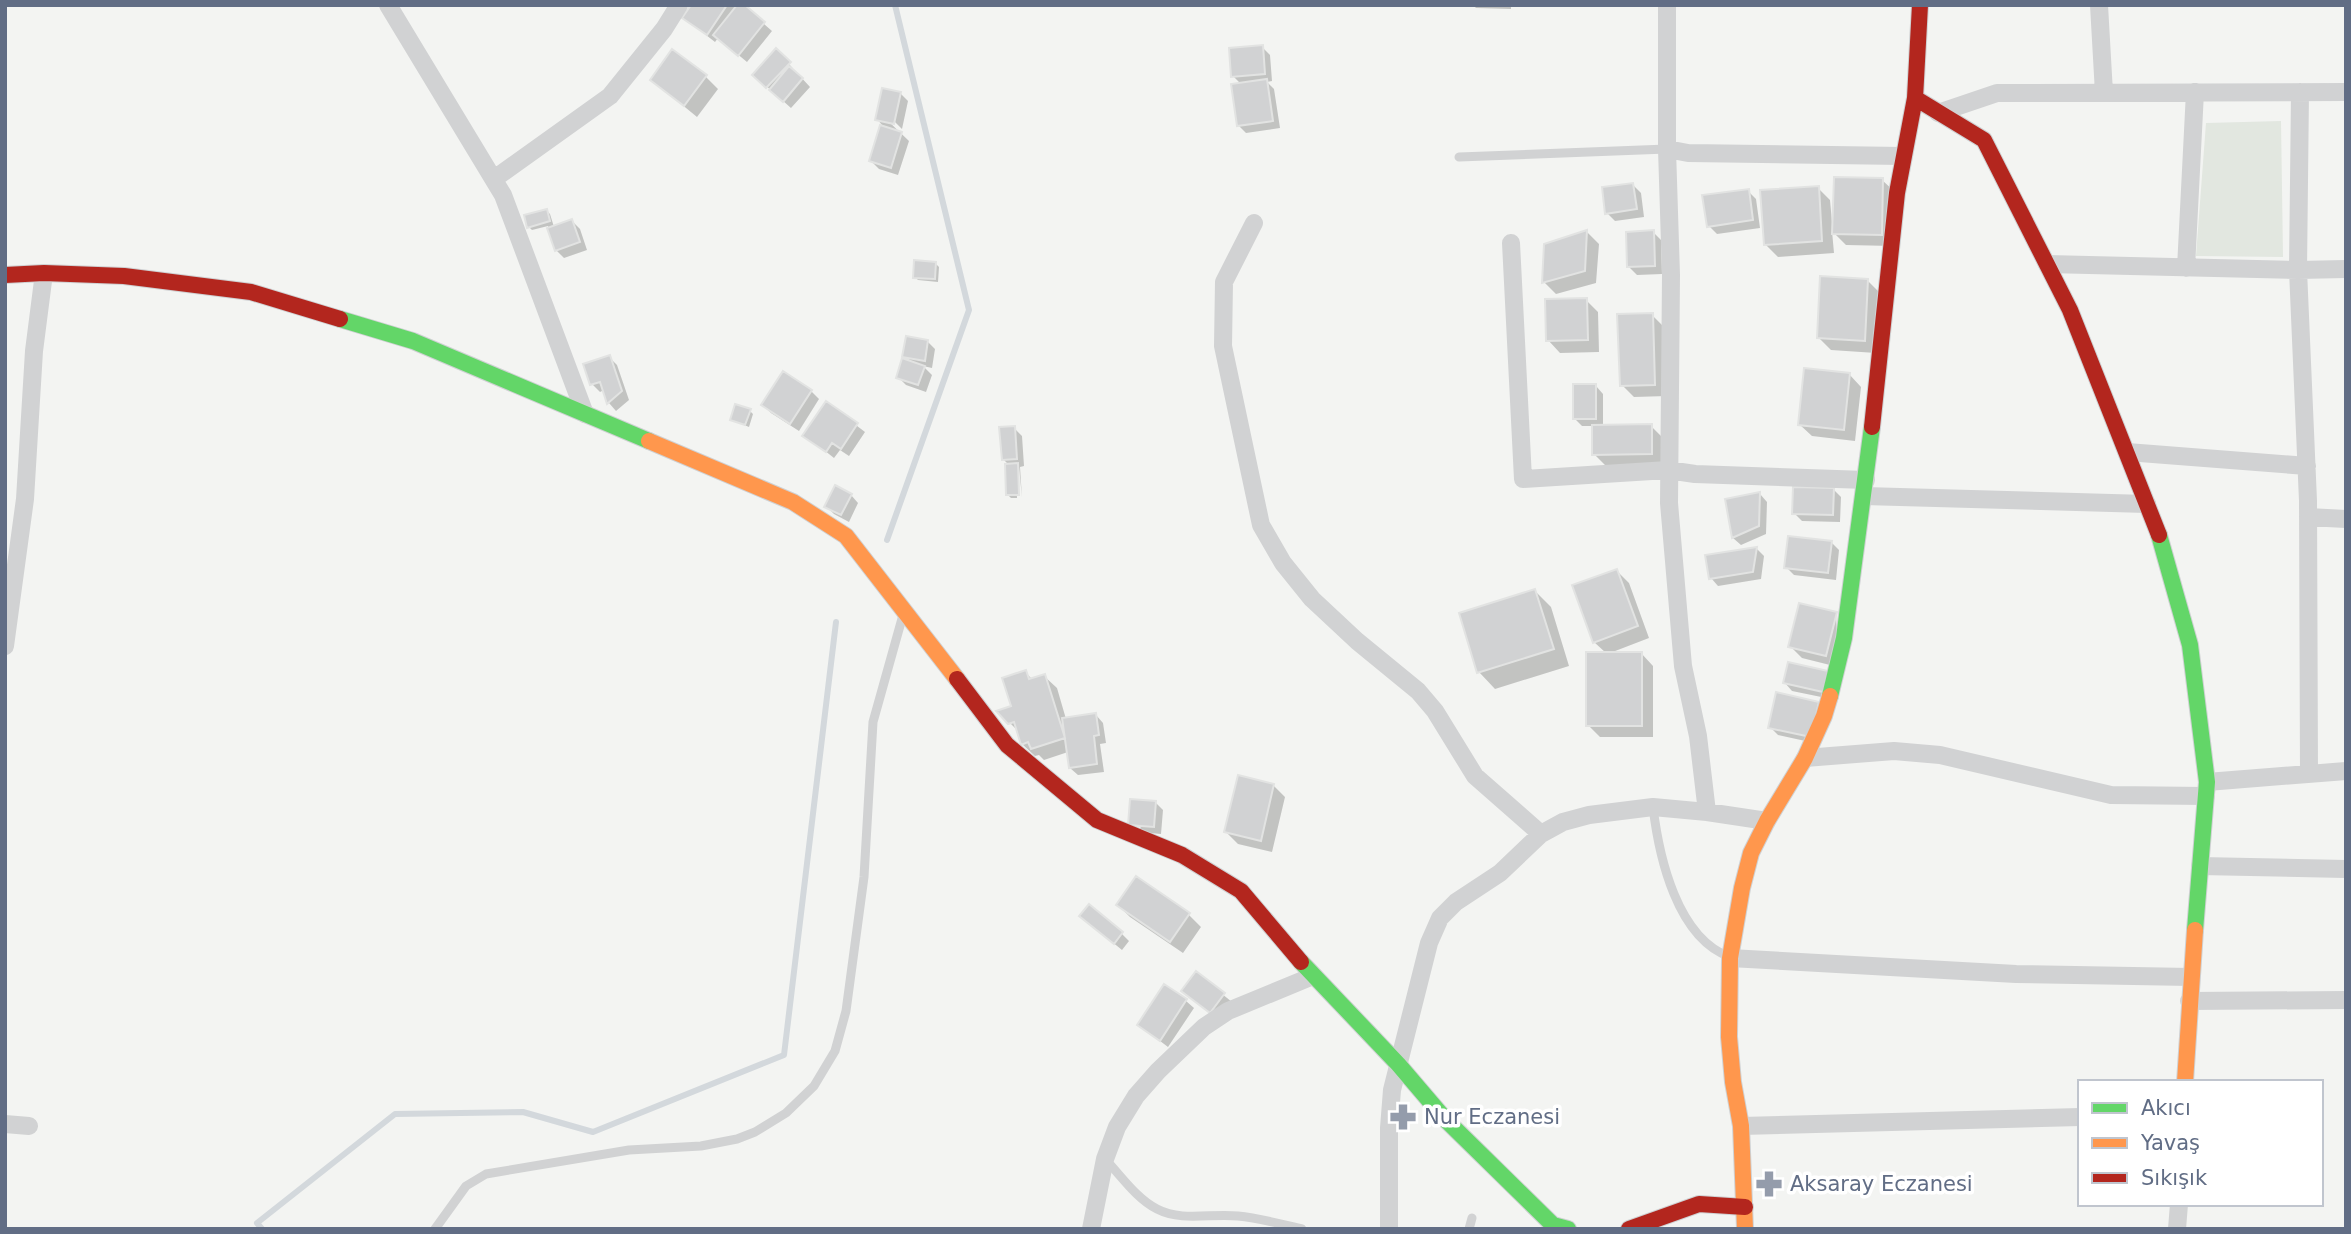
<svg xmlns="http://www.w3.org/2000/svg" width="2351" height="1234" font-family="'DejaVu Sans',sans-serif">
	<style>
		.green { fill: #e2e7e0 }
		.shadow { fill: #0003 }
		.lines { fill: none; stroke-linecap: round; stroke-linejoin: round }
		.stream { stroke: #d3d8dc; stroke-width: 6 }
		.building { fill: #d1d2d3; stroke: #e2e3e2; stroke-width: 2 }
		.fast-casing { stroke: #cfd1d3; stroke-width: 18 }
		.slow-casing { stroke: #cfd1d3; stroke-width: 18 }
		.jam-casing { stroke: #cfd1d3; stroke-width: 18 }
		.lane { stroke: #d1d2d3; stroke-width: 9 }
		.street { stroke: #d1d2d3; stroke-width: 18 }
		.fast { stroke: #63d668; stroke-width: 16 }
		.slow { stroke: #ff974d; stroke-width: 16 }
		.jam { stroke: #b3261e; stroke-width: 16 }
		.labels { text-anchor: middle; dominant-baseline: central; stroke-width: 7; stroke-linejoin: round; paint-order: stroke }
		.poi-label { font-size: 21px; fill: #616d85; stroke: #fff; text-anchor: start }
	</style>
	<rect width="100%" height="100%" fill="#f3f4f2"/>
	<path class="green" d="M2281 121 2283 257 2196 256 2206 123Z"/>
	<path class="shadow" d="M693 5H733L737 9 742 5 772 31 747 62 718 38 715 42 684 18Z
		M1473 5H1511V9L1476 8Z
		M1262 47 1270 55 1272 81 1267 82 1274 89 1280 128 1246 133 1238 125 1242 85 1233 76Z
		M777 51 810 87 791 108 754 75Z
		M672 52 706 77 718 89 697 117 652 80Z
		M900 93 908 101 902 129 889 116 886 119 909 141 898 175 879 169 871 161 882 125 877 119Z
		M1882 180 1895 192 1893 246 1846 245 1832 231 1834 253 1778 257 1765 244 1818 188 1830 200 1832 222H1834Z
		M1633 185 1641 193 1644 217 1615 221 1607 213Z
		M1748 191 1756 199 1760 228 1717 234 1709 226Z
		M547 211 550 214 554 227 572 221 580 229 587 250 564 258 556 250 548 226 532 230 529 227Z
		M1587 232 1599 244 1596 283 1556 294 1544 282Z
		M1653 232 1661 240 1662 274 1637 275 1629 267Z
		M935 263 939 267 938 282 918 280 915 277Z
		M1868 281 1880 293 1876 353 1831 350 1818 337Z
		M1586 300 1598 312 1599 352 1560 353 1548 340Z
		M1652 315 1664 327 1667 396 1634 397 1622 385Z
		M928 342 935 349 932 368 923 366 932 375 926 392 906 385 898 377 911 363 904 356Z
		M609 357 617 365 629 400 616 411 609 403 604 390 600 392 592 384Z
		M1849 374 1861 387 1855 441 1812 436 1799 424Z
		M1596 386 1603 394V427L1651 426 1663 438 1664 465 1606 466 1594 454V426H1582L1574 418Z
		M811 391 819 399 799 431 771 413 763 405Z
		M827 403 865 432 849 456 840 450 834 458 805 435Z
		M750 411 753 414 749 427 732 420Z
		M1014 428 1022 436 1024 466 1020 467 1022 498 1019 467H1016L1017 498H1011L1008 495 1009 465 1003 459Z
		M1833 489 1841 497 1840 522 1802 521 1794 513Z
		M1760 494 1767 502 1766 534 1741 545 1733 538 1727 500Z
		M851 495 858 503 849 522 834 514 826 506Z
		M1831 542 1839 550 1836 580 1794 575 1786 567Z
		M1756 548 1764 556 1761 579 1718 586 1711 578Z
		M1617 571 1629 583 1649 638 1610 653H1641L1653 666V737H1600L1588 725 1606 653 1594 642Z
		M1535 591 1551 607 1569 666 1495 689 1479 672Z
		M1836 613 1838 667 1802 658 1790 646Z
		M1025 672 1033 680 1044 676 1057 688 1066 719 1096 715 1103 723 1106 743 1100 744 1104 772 1078 775 1070 768 1068 752 1044 760 1039 755 1035 756 1022 744 1019 732 1009 722Z
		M1827 672 1831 699 1792 691 1785 683Z
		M1818 703 1819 744 1778 735 1770 727Z
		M1273 785 1285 797 1272 852 1238 844 1226 832Z
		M1155 802 1163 810 1161 834 1138 832Z
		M1118 905 1189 915 1201 927 1183 953 1130 917Z
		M1089 923 1122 934 1129 941 1122 950Z
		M1196 973 1232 1002 1218 1020 1183 991Z
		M1186 1001 1194 1008 1168 1047 1139 1025Z"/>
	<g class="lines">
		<path class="stream" d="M887 540 969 310 895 5
			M262 1229 257 1223 395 1114 523 1112 593 1132 784 1055 836 622"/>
	</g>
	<path class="building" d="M691 5H727L707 35 682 18Z
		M737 5H745L765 22 738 56 713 35Z
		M1263 45 1265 74 1231 77 1229 48Z
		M776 48 791 62 766 88 752 75Z
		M672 49 707 75 684 106 650 80Z
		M789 66 803 78 783 102 769 90Z
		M1267 79 1273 121 1237 126 1231 84Z
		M882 88 901 92 894 124 875 120Z
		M880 125 902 132 891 168 869 161Z
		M1834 177 1883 178 1882 235 1832 234Z
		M1633 183 1637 209 1605 214 1602 187Z
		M1819 186 1822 241 1764 245 1760 190Z
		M1749 189 1753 220 1707 227 1702 195Z
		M547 209 550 221 527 228 524 215Z
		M572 219 580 242 555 251 547 228Z
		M1587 230 1585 271 1542 283 1544 244Z
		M1654 230 1655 266 1627 267 1626 232Z
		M914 260 936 262 935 279 913 278Z
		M1820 276 1868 279 1865 341 1817 338Z
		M1587 298 1588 340 1546 341 1545 299Z
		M1653 313 1655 385 1620 386 1617 314Z
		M906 336 928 340 925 361 902 357Z
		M610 355 622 391 607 404 600 382 590 385 583 364Z
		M902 358 925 366 918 385 896 378Z
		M1804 368 1850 373 1844 430 1798 425Z
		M783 371 812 390 790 424 761 405Z
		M1573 384H1596V419H1573Z
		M826 401 858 423 841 449 832 443 826 452 802 436Z
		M735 404 751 409 745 425 730 420Z
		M1652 424V454L1592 455V425Z
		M1015 426 1017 459 1002 460 999 427Z
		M1018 463 1019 495H1006L1005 464Z
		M835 485 852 494 841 515 824 507Z
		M1793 487 1834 488 1833 515 1792 514Z
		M1760 492 1759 526 1732 538 1725 499Z
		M1788 536 1832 541 1828 573 1784 568Z
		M1757 547 1753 572 1709 579 1705 555Z
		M1617 569 1638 626 1593 643 1572 585Z
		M1535 589 1554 649 1477 673 1459 613Z
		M1799 603 1837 612 1826 656 1788 647Z
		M1586 652H1642V726H1586Z
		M1788 662 1828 671 1823 692 1783 683Z
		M1026 670 1029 679 1045 674 1065 738 1031 749 1028 742 1021 745 1014 722 1008 724 996 711 1011 706 1002 678Z
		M1776 692 1819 702 1811 737 1768 728Z
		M1096 713 1099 735 1094 736 1097 764 1069 768 1062 718Z
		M1238 775 1274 784 1261 841 1224 832Z
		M1130 799 1156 801 1154 827 1128 825Z
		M1136 876 1190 913 1170 942 1116 905Z
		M1089 904 1123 932 1114 944 1079 916Z
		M1196 971 1225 993 1210 1013 1181 991Z
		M1164 984 1187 999 1160 1041 1137 1025Z"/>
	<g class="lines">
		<g class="fast-casing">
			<path id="fast" d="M340 319 413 341 649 441
				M2159 535 2190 645 2207 782 2195 930
				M1830 696 1844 638 1872 427
				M1301 962 1398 1064 1445 1119 1553 1225 1568 1229"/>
		</g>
		<g class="slow-casing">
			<path id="slow" d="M649 441 793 502 846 536 957 679
				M2185 1082 2195 930
				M1745 1229 1741 1126 1733 1082 1729 1037 1730 958 1742 888 1751 853 1767 821 1805 758 1824 716 1830 696"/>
		</g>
		<g class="jam-casing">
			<path id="jam" d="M1915 98 1984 140 2070 310 2159 535
				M5 275 44 273 124 276 251 292 340 319
				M1872 427 1897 193 1915 98 1920 5
				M957 679 1007 745 1097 820 1182 855 1241 891 1301 962
				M1629 1229 1699 1204 1745 1207"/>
		</g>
		<path class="lane" d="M1459 157 1667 149
			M1653 807C1659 857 1677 938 1730 957
			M1106 1160C1122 1177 1137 1199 1157 1209 1182 1222 1211 1213 1238 1216 1259 1218 1281 1224 1302 1229
			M435 1229 466 1186 486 1174 629 1150 701 1146 737 1139 755 1132 786 1113 814 1086 835 1051 846 1011 864 877 873 722 903 615
			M1469 1229 1472 1218"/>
		<path class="street" d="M388 5 503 195 585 414
			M2099 5 2104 93
			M2300 92 2298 270 2308 501 2309 774
			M1938 113 1997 93 2346 92
			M1667 149V5
			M494 179 610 96 664 29 679 5
			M1254 223 1224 282 1223 346 1261 525 1283 563 1312 599 1357 641 1418 691 1435 711 1475 776 1541 834
			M1511 243 1523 479 1668 470 1695 474 1866 480
			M2047 264 2298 270 2346 269
			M2186 268 2195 92
			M2127 452 2307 466
			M1864 496 2147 504
			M2308 517 2346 519
			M5 646 25 499 34 351 44 273
			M1805 758 1894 751 1940 755 2111 795 2206 796
			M2207 782 2346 771
			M1767 821 1707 812 1698 736 1683 666 1669 503 1671 275 1667 149 1688 153 1903 156
			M2200 866 2346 869
			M1730 958 2016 974 2191 977
			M2189 1001 2346 1000
			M5 1124 29 1126
			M1741 1126 2080 1117
			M1091 1229 1105 1159 1117 1127 1136 1096 1158 1071 1204 1027 1228 1011 1313 976
			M1389 1229V1128L1392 1090 1429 943 1440 918 1456 902 1500 873 1541 834 1563 822 1589 815 1653 807 1707 812
			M2177 1229 2179 1204"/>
		<use href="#fast" class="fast"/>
		<use href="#slow" class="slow"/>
		<use href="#jam" class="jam"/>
	</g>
	<defs>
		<g id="pharmacy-bare" transform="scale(2.1)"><path d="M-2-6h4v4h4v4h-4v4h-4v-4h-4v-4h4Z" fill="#949cab" stroke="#fff" stroke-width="2.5" paint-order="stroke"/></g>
	</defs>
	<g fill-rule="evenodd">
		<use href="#pharmacy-bare" x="1403" y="1117"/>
		<use href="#pharmacy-bare" x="1769" y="1184"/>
	</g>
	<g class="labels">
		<g class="poi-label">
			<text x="1424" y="1117">Nur Eczanesi</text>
			<text x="1790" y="1184">Aksaray Eczanesi</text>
		</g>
	</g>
	<rect width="2351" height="1234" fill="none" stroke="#616d85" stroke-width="14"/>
	<rect x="2078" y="1080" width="245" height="126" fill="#ffffff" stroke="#c0c5ce" stroke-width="2"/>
	<rect x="2092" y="1103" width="35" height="10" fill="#63d668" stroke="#c0c5ce" stroke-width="2"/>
	<text x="2141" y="1115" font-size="21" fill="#616d85">Akıcı</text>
	<rect x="2092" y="1138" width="35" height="10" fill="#ff974d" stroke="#c0c5ce" stroke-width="2"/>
	<text x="2141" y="1150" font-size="21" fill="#616d85">Yavaş</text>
	<rect x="2092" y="1173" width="35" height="10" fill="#b3261e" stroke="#c0c5ce" stroke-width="2"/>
	<text x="2141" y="1185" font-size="21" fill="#616d85">Sıkışık</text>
</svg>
